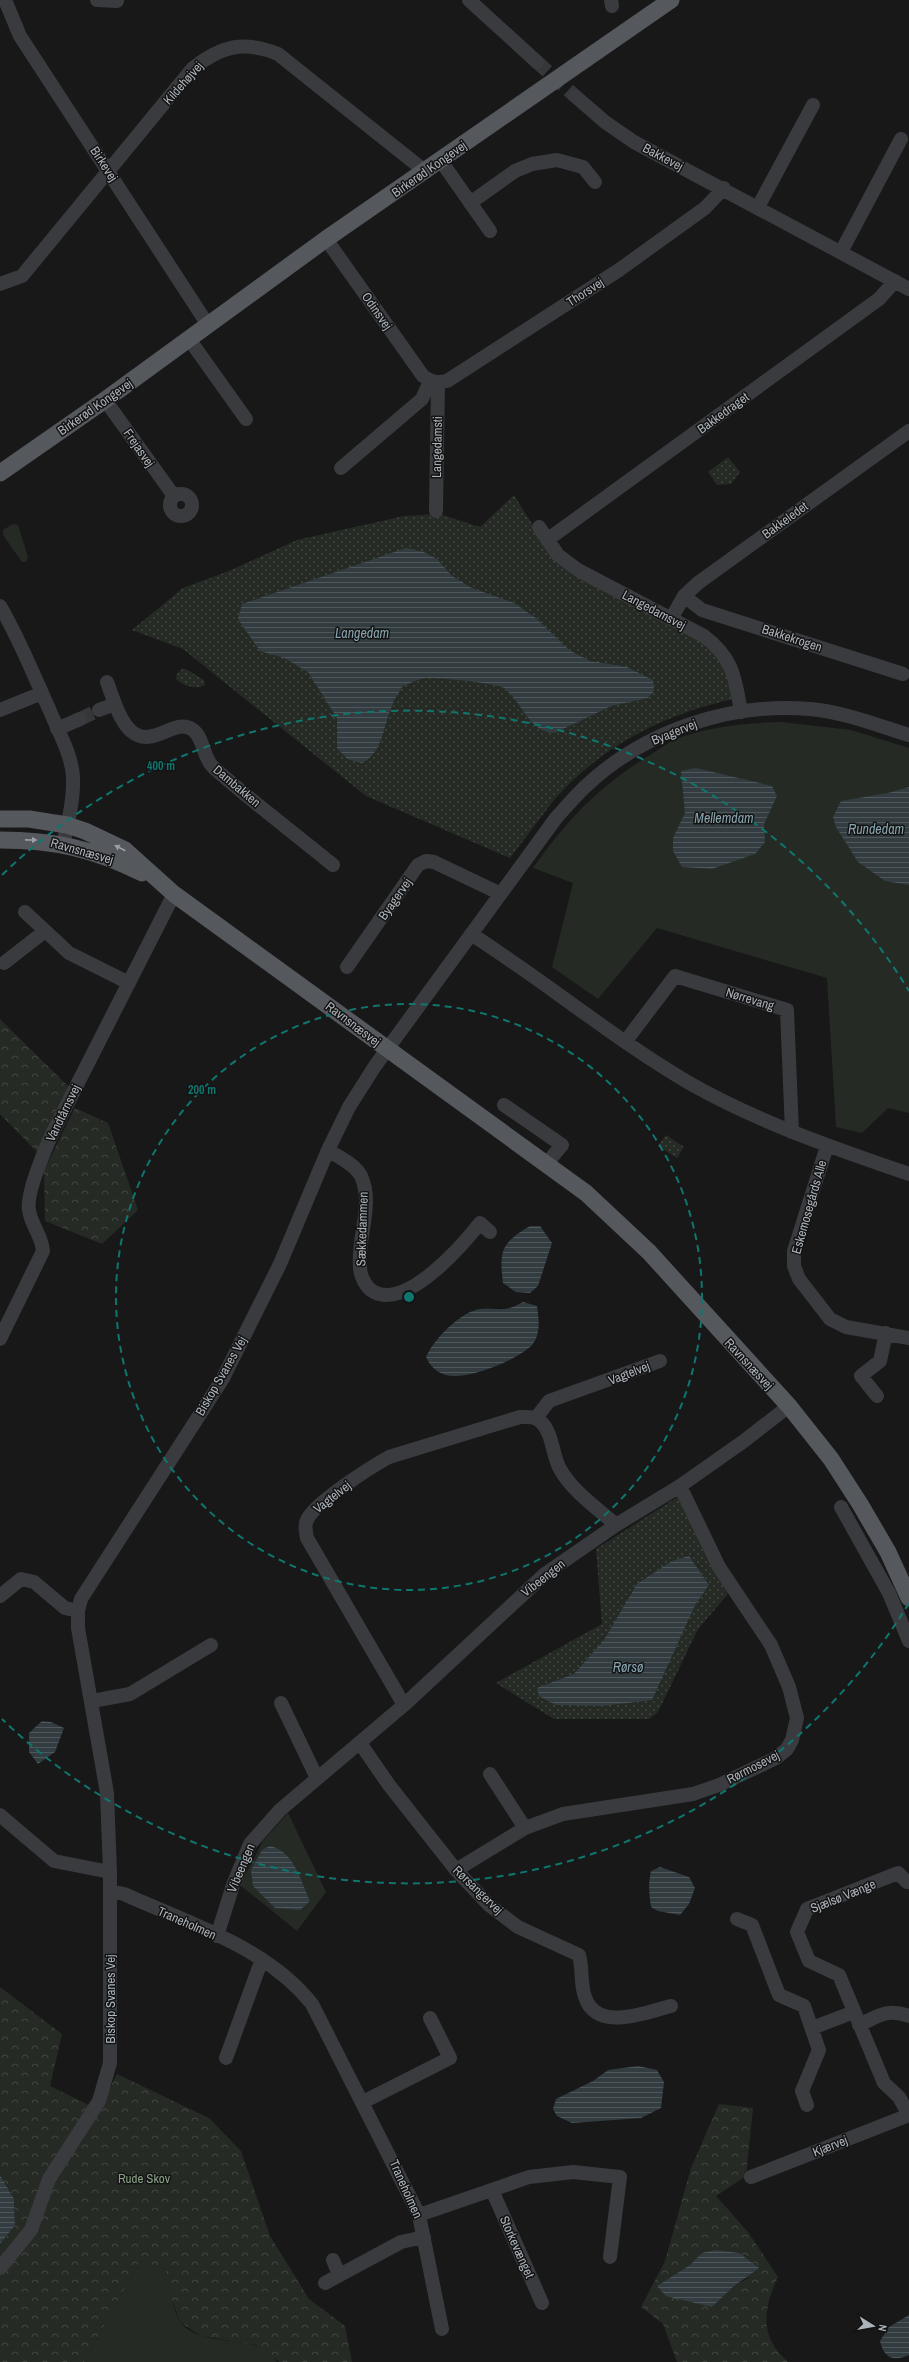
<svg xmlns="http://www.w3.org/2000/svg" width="909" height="2362" font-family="'Archivo Narrow',sans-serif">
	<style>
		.grass { fill: #252b24 }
		.forest { fill: url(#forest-crowns); fill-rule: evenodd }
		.park { fill: url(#park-dots) }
		.water { fill: url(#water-rules) }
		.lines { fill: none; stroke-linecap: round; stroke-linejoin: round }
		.minor-tunnel { stroke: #353739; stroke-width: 14; stroke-dasharray: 14 7; stroke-linecap: butt }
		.minor { stroke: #393b3e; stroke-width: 14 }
		.major { stroke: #55585d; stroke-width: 17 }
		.oneway { fill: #9aa0a6 }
		.ring { fill: none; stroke: #0f766e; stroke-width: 2; stroke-dasharray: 7 5 }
		.labels { text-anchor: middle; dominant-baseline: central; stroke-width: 3; stroke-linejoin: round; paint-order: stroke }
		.street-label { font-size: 13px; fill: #abb2b8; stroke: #131314 }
		.park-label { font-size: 13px; fill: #89a085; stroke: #131314 }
		.water-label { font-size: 14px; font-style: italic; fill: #87a4ae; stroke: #131314 }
		.centre { fill: #0f766e; stroke: #131314; stroke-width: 2 }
		.ring-label { font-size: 12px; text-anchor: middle; font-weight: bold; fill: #0f766e; stroke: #131314; stroke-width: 3; stroke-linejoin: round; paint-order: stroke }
	</style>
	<defs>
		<pattern id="forest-crowns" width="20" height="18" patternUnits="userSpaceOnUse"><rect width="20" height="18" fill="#252b24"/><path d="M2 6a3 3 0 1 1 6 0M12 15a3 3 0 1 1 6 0" fill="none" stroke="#424742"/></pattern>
		<pattern id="park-dots" width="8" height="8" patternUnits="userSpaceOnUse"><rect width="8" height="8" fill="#252b24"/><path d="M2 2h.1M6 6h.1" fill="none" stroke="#424742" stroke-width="1.8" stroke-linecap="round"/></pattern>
		<pattern id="water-rules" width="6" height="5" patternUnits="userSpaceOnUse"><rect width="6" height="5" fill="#333d41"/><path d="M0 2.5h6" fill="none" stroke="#4e575a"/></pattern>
	</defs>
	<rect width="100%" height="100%" fill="#181819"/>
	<path class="grass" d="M13 524 18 525 28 557 26 562H22L3 535V530Z
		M781 722 851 730 909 748V1113L888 1108 862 1133 836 1127 827 978 657 928 598 999 552 967 573 883 533 868C566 821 600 785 650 755 658 750 667 743 676 739 710 726 746 723 781 722Z
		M288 1813 326 1892 297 1931 240 1885 263 1841Z
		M140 2261 166 2269C168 2282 173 2313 181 2323 204 2351 259 2330 277 2362H84Z"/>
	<path class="forest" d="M0 1019 71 1089 38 1153 0 1114Z
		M75 1108 108 1123 138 1210 102 1244 45 1221 44 1170Z
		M0 1987 62 2034 50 2086 99 2110 117 2074 209 2118 241 2151 270 2236 309 2299 345 2326 352 2362H280L256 2345 201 2336 180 2322 168 2289 166 2269 140 2261 84 2362H0V2244L15 2225 14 2199 0 2175Z
		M719 2104 753 2108 746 2176 716 2196 748 2232 778 2277C768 2298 760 2324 774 2346 777 2351 783 2357 788 2362H677L663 2324 641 2307 665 2261 691 2168ZM690 2265 748 2278 733 2287 712 2307 658 2286Z"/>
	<path class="park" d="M728 457 740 472 731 484 717 485 708 472Z
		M514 495 549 551 701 641C723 662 728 669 733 699 665 714 601 746 554 800 539 819 525 839 510 858L366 796 183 649 132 630 183 588 229 571 297 540 404 516 440 514 480 527Z
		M182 669H186L204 680 205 685C197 690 183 686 176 679L177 674Z
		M666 1135 684 1147 677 1158 658 1146Z
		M679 1496 706 1557 728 1594 698 1629 658 1712 649 1719H554L496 1683 602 1624 596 1549Z"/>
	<path class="water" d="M406 548 424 552 437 559 452 576 472 588 514 603 536 618 569 650 590 661 627 667 653 680 654 691 648 698 611 706 557 732C530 736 523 702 504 688 496 683 437 677 425 678 418 679 409 684 402 687 399 693 394 699 392 706 383 726 383 753 362 763L347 759 337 748V718L308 672 284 658 260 651 238 619 242 604Z
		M696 768 772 786 777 796 764 824 765 842 755 854 712 869 682 867 673 851V838L685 813 681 771Z
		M909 787V885L885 881 858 862 836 827 833 817 841 801 888 793Z
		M530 1226H540L552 1243 538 1286 530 1293 516 1292 503 1283C499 1251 501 1243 530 1226Z
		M523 1302 537 1306C539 1319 541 1334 532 1345 518 1360 466 1381 446 1375 436 1372 430 1366 426 1357 433 1340 462 1310 481 1309 501 1308 503 1313 523 1302Z
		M689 1556 709 1585 695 1605 652 1700 602 1706 556 1705 539 1696 537 1688 574 1674 604 1640 637 1584 672 1561Z
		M42 1721 51 1722 64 1728 55 1752 38 1764 29 1752V1733Z
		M270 1846C294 1851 301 1881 310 1901L300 1910 275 1908 253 1886 251 1870 262 1850Z
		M660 1867 689 1877 695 1888 689 1904 680 1915 658 1911 651 1907C649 1894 648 1884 651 1871Z
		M638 2066 657 2070 664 2082 661 2108 641 2118 572 2123 557 2116 553 2109 556 2099 593 2081 608 2070Z
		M0 2175 14 2199 15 2225 0 2244Z
		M715 2250 739 2253 759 2268 733 2287 712 2307 666 2296 657 2286 690 2265 702 2253Z
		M909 2315V2355C893 2362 884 2358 880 2341L889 2327Z"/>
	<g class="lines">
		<path class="minor-tunnel" d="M537 62 575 96
			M80 719 99 710"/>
		<path class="minor" d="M5 0 20 36 208 325
			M97 0 117 1
			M469 0 537 62
			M611 0 612 6
			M575 96 605 122 634 142 909 289
			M441 161 490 231
			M470 203 515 171 532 164 557 160 583 167 595 182
			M758 207 813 105
			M326 239 423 376C431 382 437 383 447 381L619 270 705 208 724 188
			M841 252 901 139
			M0 284 22 276 193 68C222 46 243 40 278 54L426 172
			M189 339 246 419
			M105 400 174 496
			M341 468 422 399 430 381
			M170 505a11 11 0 1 1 22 0a11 11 0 1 1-22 0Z
			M436 511 438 383
			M539 527 558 555 578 570 704 636C733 658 735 677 741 712
			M547 540 879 299 895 281
			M684 596 702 610 903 674
			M0 606C20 640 34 676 50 711 58 731 72 755 73 777 74 799 68 823 63 844
			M671 619 684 596 698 583 909 431
			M107 682C113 698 119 720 131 731 153 750 175 716 193 730 204 738 203 758 213 767 251 801 293 832 333 865
			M0 710 42 693
			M99 710 115 704
			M57 729 80 719
			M25 912 69 953 129 983
			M471 934C546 982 614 1039 691 1084 760 1123 834 1148 909 1174
			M4 963 45 931
			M347 967 418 865 426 861 434 862 501 894
			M625 1042 675 976 787 1010 792 1132
			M504 1105 562 1145 547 1163
			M827 1146 794 1251V1266L799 1279 830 1319 846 1327 909 1338
			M328 1150C338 1157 355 1164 361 1176 374 1204 357 1238 360 1267 360 1276 366 1288 374 1292 407 1309 461 1247 480 1223L490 1232
			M0 1339 43 1251C42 1236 31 1225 29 1210 26 1194 44 1152 51 1136L174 894
			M877 1396 861 1376 880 1361 886 1333
			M536 1418 549 1401 660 1361
			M841 1507 889 1593 909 1641
			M0 1596 21 1579 34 1582 65 1608 78 1611
			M92 1701 130 1694 211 1645
			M281 1703 317 1778
			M404 1705 307 1538C306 1532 304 1526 307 1520 314 1503 371 1467 389 1457L520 1417C528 1417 535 1416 541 1422 553 1433 552 1455 560 1469 573 1492 597 1508 616 1525
			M360 1743 389 1785 456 1870 489 1905 518 1927 579 1955C583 1969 580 1983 585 1997 597 2033 646 2012 671 2006
			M490 1774 525 1828
			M0 1815 54 1861 110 1872
			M456 1870 525 1828 563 1814 693 1794 719 1785 776 1758 787 1749 792 1740 797 1718 789 1687 771 1645 719 1567 680 1486
			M907 1882 898 1873 807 1909 797 1932 809 1961 839 1975 884 2083 899 2097 909 2115
			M110 1891 124 1894C188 1923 267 1947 312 2004L419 2215 442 2329
			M737 1919 752 1925 779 1995 804 2006 819 2050 802 2091 807 2105
			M217 1936 233 1885 250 1844 280 1810 404 1705 545 1574 616 1525 680 1486 744 1441 789 1406
			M859 2025C879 2016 887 2008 909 2016
			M812 2028 854 2012
			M226 2058 262 1959
			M363 2102 450 2058 430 2018
			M751 2177 909 2115
			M492 2190 542 2303
			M419 2215 529 2177 573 2172 620 2177 610 2257
			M333 2260 339 2275
			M0 2268 31 2230 49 2179 99 2101 110 2063V1872L107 1793 78 1628V1611L81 1599 222 1380 280 1264 328 1150 349 1107 375 1066 556 818C566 807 576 795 587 785 645 731 730 702 810 709 844 712 876 725 909 735
			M325 2283 401 2242 424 2237"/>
		<path class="major" d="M0 473 105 400 326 239 671 0
			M0 819H29L67 825 85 831 125 850 174 894 586 1193 649 1252 789 1406 831 1459 860 1504 888 1552 909 1598
			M0 840C54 840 94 849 142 873"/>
	</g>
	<defs><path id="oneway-solid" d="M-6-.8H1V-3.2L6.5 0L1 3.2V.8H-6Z"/></defs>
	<g class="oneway">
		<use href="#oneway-solid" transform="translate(31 840) rotate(1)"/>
		<use href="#oneway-solid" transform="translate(120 848) rotate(-153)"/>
	</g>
	<g class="ring">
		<circle cx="409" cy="1297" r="293"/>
		<path d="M909 1603A586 586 0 0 1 2 1719M2 875A586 586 0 0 1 909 991"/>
	</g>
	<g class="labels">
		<g class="street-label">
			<text transform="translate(183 83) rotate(-48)">Kildehøjvej</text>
			<text transform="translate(663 157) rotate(28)">Bakkevej</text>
			<text transform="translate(104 164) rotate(57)">Birkevej</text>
			<text transform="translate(429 169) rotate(-35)">Birkerød Kongevej</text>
			<text transform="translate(585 292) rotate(-33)">Thorsvej</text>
			<text transform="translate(377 311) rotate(55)">Odinsvej</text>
			<text transform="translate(95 407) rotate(-35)">Birkerød Kongevej</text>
			<text transform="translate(723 413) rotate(-36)">Bakkedraget</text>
			<text transform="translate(437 447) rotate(-89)">Langedamsti</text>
			<text transform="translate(139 448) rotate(55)">Frejasvej</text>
			<text transform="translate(785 520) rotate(-36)">Bakkeledet</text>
			<text transform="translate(654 610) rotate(28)">Langedamsvej</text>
			<text transform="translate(792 638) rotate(18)">Bakkekrogen</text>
			<text transform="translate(674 732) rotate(-22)">Byagervej</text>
			<text transform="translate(237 786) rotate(40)">Dambakken</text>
			<text transform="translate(82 851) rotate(16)">Ravnsnæsvej</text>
			<text transform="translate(395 899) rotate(-55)">Byagervej</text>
			<text transform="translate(750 999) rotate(17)">Nørrevang</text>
			<text transform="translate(353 1024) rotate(37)">Ravnsnæsvej</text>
			<text transform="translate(63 1113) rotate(-64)">Vandtårnsvej</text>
			<text transform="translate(809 1207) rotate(-74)">Eskemosegårds Alle</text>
			<text transform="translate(362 1229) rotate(-88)">Sækkedammen</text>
			<text transform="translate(749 1364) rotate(47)">Ravnsnæsvej</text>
			<text transform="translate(629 1373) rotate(-21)">Vagtelvej</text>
			<text transform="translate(221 1376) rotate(-60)">Biskop Svanes Vej</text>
			<text transform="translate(332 1497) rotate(-38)">Vagtelvej</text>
			<text transform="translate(543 1578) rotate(-38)">Vibeengen</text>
			<text transform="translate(753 1767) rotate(-27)">Rørmosevej</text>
			<text transform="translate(241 1868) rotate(-67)">Vibeengen</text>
			<text transform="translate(478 1890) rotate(44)">Rørsangervej</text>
			<text transform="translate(843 1896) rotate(-22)">Sjælsø Vænge</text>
			<text transform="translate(187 1923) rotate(24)">Traneholmen</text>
			<text transform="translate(110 1999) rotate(-90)">Biskop Svanes Vej</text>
			<text transform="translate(830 2146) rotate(-21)">Kjærvej</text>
			<text transform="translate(406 2189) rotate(66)">Traneholmen</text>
			<text transform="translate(517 2247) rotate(66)">Storkevænget</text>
		</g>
		<g class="park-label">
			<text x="144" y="2178">Rude Skov</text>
		</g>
		<g class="water-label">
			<text x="362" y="633">Langedam</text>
			<text x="724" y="818">Mellemdam</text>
			<text x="876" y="829">Rundedam</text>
			<text x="628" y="1667">Rørsø</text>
		</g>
	</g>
	<circle cx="409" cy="1297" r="6" class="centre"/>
	<g class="ring-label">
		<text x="161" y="770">400 m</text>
		<text x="202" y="1094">200 m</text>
	</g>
	<g transform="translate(873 2326) rotate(101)" stroke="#131314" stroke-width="3" paint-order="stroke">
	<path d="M0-3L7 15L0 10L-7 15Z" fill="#abb2b8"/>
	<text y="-6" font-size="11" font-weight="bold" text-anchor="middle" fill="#abb2b8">N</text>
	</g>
</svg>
